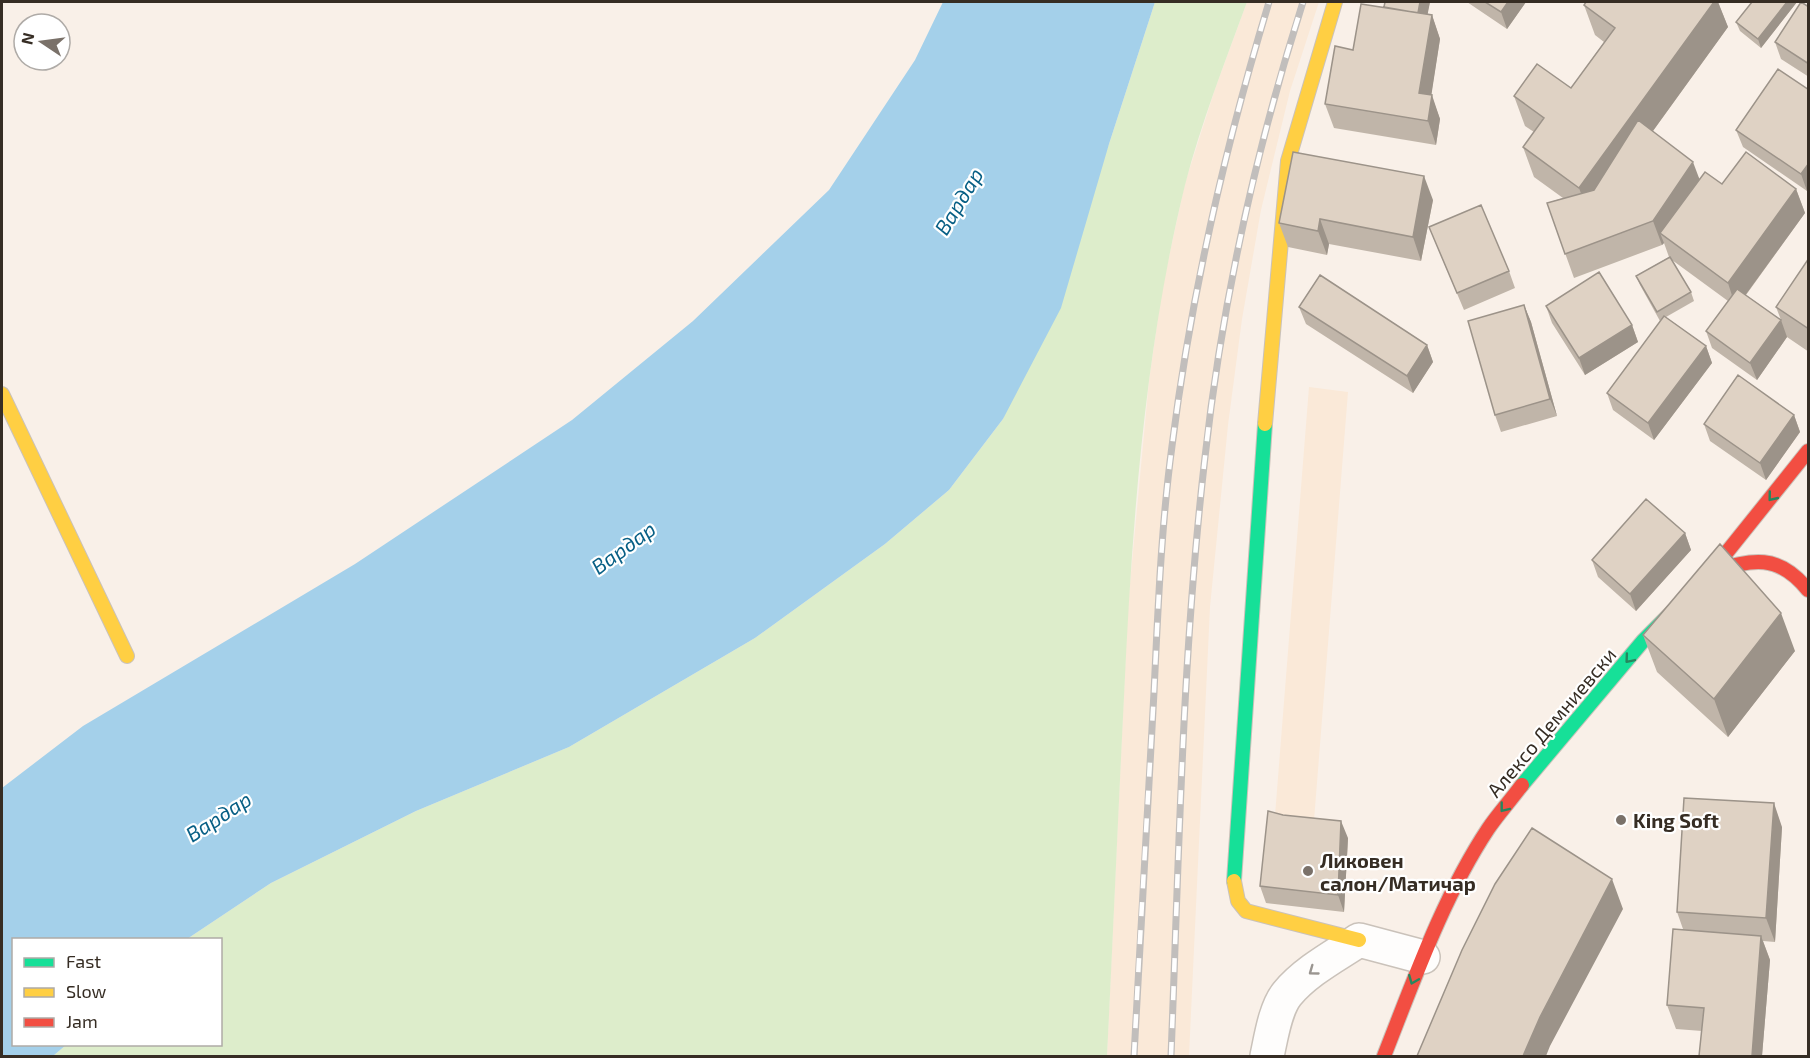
<svg xmlns="http://www.w3.org/2000/svg" width="1810" height="1058" font-family="'Exo 2',sans-serif">
	<style>
		.built { fill: #fae9d8 }
		.green { fill: #ddedcb }
		.water { fill: #a4d0ea }
		.lines { fill: none; stroke-linecap: round; stroke-linejoin: round }
		.street-casing { stroke: #cac2ba; stroke-width: 36 }
		.fast-casing { stroke: #cac2ba; stroke-width: 16 }
		.slow-casing { stroke: #cac2ba; stroke-width: 16 }
		.jam-casing { stroke: #cac2ba; stroke-width: 16 }
		.street { stroke: #fefdfc; stroke-width: 33 }
		.fast { stroke: #16e098; stroke-width: 14 }
		.slow { stroke: #ffcf43; stroke-width: 14 }
		.jam { stroke: #f24e42; stroke-width: 14 }
		.rail-casing { stroke: #c1bebc; stroke-width: 7 }
		.rail { stroke: #fff; stroke-width: 4.5; stroke-dasharray: 14; stroke-linecap: butt }
		.wall { fill: #c0b5a9 }
		.shaded-wall { fill: #9c9389 }
		.building { fill: #dfd2c4; stroke: #9c9389; stroke-width: 1.5 }
		.oneway { stroke: #26865e }
		.oneway2 { stroke: #9a9590 }
		.poi-dot { fill: #7a7169; stroke: #fff; stroke-width: 2 }
		.labels { text-anchor: middle; dominant-baseline: central; stroke-width: 4.5; stroke-linejoin: round; paint-order: stroke }
		.street-label { font-size: 20px; fill: #362d24; stroke: #fff }
		.poi-label { font-size: 20px; font-weight: bold; fill: #362d24; stroke: #fff; text-anchor: start }
		.water-label { font-size: 21px; font-style: italic; fill: #075f85; stroke: #fff }
	</style>
	<rect width="100%" height="100%" fill="#f9f0e8"/>
	<path class="built" d="M1247 2H1319L1290 91 1261 210 1242 319 1228 425 1210 607 1189 1056H1107L1128 605 1149 381 1162 289 1185 183 1215 89Z
		M1309 387 1348 392 1313 833 1274 828Z"/>
	<path class="green" d="M1155 2H1247C1225 62 1201 123 1185 185 1144 352 1132 525 1124 697 1118 817 1113 937 1107 1056H53L66 1045 220 1044V940L187 939 271 883 416 811 569 747 755 638 885 544 949 490 1003 419 1109 144Z"/>
	<path class="water" d="M943 2H1155L1109 144 1061 308 1003 419 949 490 885 544 755 638 569 747 416 811 271 883 187 939 14 940V1044L66 1045 53 1056H2V788L83 726 355 564 572 420 693 321 829 190 915 60Z"/>
	<g class="lines">
		<g class="street-casing">
			<path id="street" d="M1267 1056C1271 1038 1275 1009 1287 994 1306 971 1335 956 1359 940L1423 957"/>
		</g>
		<g class="fast-casing">
			<path id="fast" d="M1522 785 1643 641 1680 604
				M1234 881 1265 424"/>
		</g>
		<g class="slow-casing">
			<path id="slow" d="M2 394 127 656
				M1265 424 1288 161 1335 2
				M1234 881 1238 901 1246 911 1359 940"/>
		</g>
		<g class="jam-casing">
			<path id="jam" d="M1711 572C1753 559 1778 553 1808 590
				M1680 604 1711 572 1808 451
				M1384 1056C1414 980 1443 897 1488 829 1498 814 1511 800 1522 785"/>
		</g>
		<use href="#street" class="street"/>
		<use href="#fast" class="fast"/>
		<use href="#slow" class="slow"/>
		<use href="#jam" class="jam"/>
		<g class="rail-casing">
			<path id="rail" d="M1134 1056C1140 935 1147 814 1154 692 1158 610 1161 528 1172 446 1191 295 1225 147 1269 2
				M1171 1056C1179 857 1182 656 1205 457 1222 303 1256 149 1303 2"/>
		</g>
		<use href="#rail" class="rail"/>
	</g>
	<path class="wall" d="M1430 2 1427 14 1432 15 1440 39 1431 95 1440 119 1436 145 1334 128 1325 104 1353 50 1384 7Z
		M1467 2H1526L1507 29Z
		M1586 2H1718L1728 27 1653 131 1700 179 1722 184 1796 189 1805 213 1746 295 1781 320 1776 307 1809 258V352L1787 337 1757 380 1712 348 1706 331 1728 301 1672 260 1691 292 1694 301 1666 317 1706 346 1712 363 1654 440 1613 410 1607 393 1661 320 1660 321 1640 285 1636 276 1669 257 1664 243 1662 245 1574 278 1547 203 1563 198 1534 177 1523 147 1534 132 1525 126 1514 96 1571 88 1604 42 1595 35 1584 5Z
		M1752 2H1797L1761 48 1740 31 1736 22Z
		M1809 7V77L1781 59 1775 42Z
		M1809 90V189L1807 191 1743 147 1736 130Z
		M1433 200 1421 261 1329 244 1327 255 1288 247 1279 223Z
		M1429 227 1509 271 1515 288 1464 310 1436 244Z
		M1524 305 1531 322 1557 416 1501 432 1495 415Z
		M1546 306 1632 325 1638 342 1585 375 1552 323Z
		M1299 307 1427 345 1433 362 1413 393 1306 324Z
		M1794 415 1800 432 1766 480 1710 441 1704 424Z
		M1685 533 1691 550 1636 611 1598 577 1592 560Z
		M1643 635 1795 651 1728 737 1657 672Z
		M1782 827 1775 942 1763 941 1770 960 1762 1056H1699L1702 1031 1676 1029 1667 1005 1683 929 1677 912Z
		M1348 838 1344 912 1266 903 1260 886Z"/>
	<path class="shaded-wall" d="M1420 2H1430L1424 33 1418 16Z
		M1508 2H1526L1507 29 1501 12Z
		M1714 2H1718L1728 27 1590 218 1579 188Z
		M1787 2H1797L1761 48 1758 39Z
		M1432 15 1440 39 1428 117 1419 93Z
		M1432 95 1440 119 1436 145 1428 121Z
		M1693 162 1702 186 1660 233 1664 243 1662 245 1653 221Z
		M1809 163V189L1807 191 1801 174Z
		M1424 176 1433 200 1421 261 1413 237Z
		M1796 189 1805 213 1736 308 1728 283Z
		M1320 219 1329 244 1327 255 1318 231Z
		M1524 305 1531 322 1557 416 1550 399Z
		M1781 320 1787 337 1757 380 1750 363Z
		M1632 325 1638 342 1585 375 1579 358Z
		M1427 345 1433 362 1413 393 1407 376Z
		M1706 346 1712 363 1654 440 1648 423Z
		M1794 415 1800 432 1766 480 1760 463Z
		M1685 533 1691 550 1636 611 1630 594Z
		M1781 613 1795 651 1728 737 1714 699Z
		M1774 803 1782 827 1775 942 1766 918Z
		M1341 821 1348 838 1344 912 1338 895Z
		M1612 879 1623 909 1550 1046 1546 1056H1523L1540 1017Z
		M1761 936 1770 960 1762 1056H1752Z"/>
	<path class="building" d="M1385 2H1420L1418 13 1384 7Z
		M1485 2H1508L1501 12Z
		M1586 2H1714L1579 188 1523 147 1544 118 1514 96 1537 64 1571 88 1615 28 1584 5Z
		M1752 2H1787L1758 39 1736 22Z
		M1801 2 1809 7V64L1775 42Z
		M1361 4 1432 15 1419 93 1432 95 1428 121 1325 104 1335 46 1353 50Z
		M1778 69 1809 90V163L1801 174 1736 130Z
		M1638 120 1693 162 1653 221 1565 254 1547 203 1594 190Z
		M1293 152 1424 176 1413 237 1320 219 1318 231 1279 223Z
		M1746 152 1796 189 1728 283 1660 233 1705 172 1722 184Z
		M1481 205 1509 271 1457 293 1429 227Z
		M1670 257 1691 292 1657 312 1636 276Z
		M1809 258V329L1776 307Z
		M1599 272 1632 325 1579 358 1546 306Z
		M1320 275 1427 345 1407 376 1299 307Z
		M1737 289 1781 320 1750 363 1706 331Z
		M1524 305 1550 399 1495 415 1468 321Z
		M1664 316 1706 346 1648 423 1607 393Z
		M1738 375 1794 415 1760 463 1704 424Z
		M1646 499 1685 533 1630 594 1592 560Z
		M1720 544 1781 613 1714 699 1643 635Z
		M1684 798 1774 803 1766 918 1677 912Z
		M1268 811 1283 815 1341 821 1338 895 1260 886Z
		M1532 828 1612 879 1540 1017 1523 1056H1417L1462 950 1495 884Z
		M1673 929 1761 936 1752 1056H1699L1704 1008 1667 1005Z"/>
	<defs><path id="oneway-chevron" d="M-2-3.5L2.5 0L-2 3.5" fill="none" stroke-width="1.6" stroke-linecap="round" stroke-linejoin="round" transform="scale(1.5)"/></defs>
	<g class="oneway">
		<use href="#oneway-chevron" transform="translate(1772 497) rotate(129)"/>
		<use href="#oneway-chevron" transform="translate(1629 659) rotate(130)"/>
		<use href="#oneway-chevron" transform="translate(1504 808) rotate(128)"/>
		<use href="#oneway-chevron" transform="translate(1413 980) rotate(112)"/>
	</g>
	<use class="oneway2" href="#oneway-chevron" transform="translate(1313 971) rotate(144)"/>
	<g class="poi-dot">
		<circle cx="1621" cy="820" r="6"/>
		<circle cx="1308" cy="871" r="6"/>
	</g>
	<g class="labels">
		<g class="street-label">
			<text transform="translate(1551 722) rotate(-50)">Алексо Демниевски</text>
		</g>
		<g class="poi-label">
			<text x="1633" y="820">King Soft</text>
			<text x="1320" y="860">Ликовен<tspan x="1320" dy="23">салон/Матичар</tspan></text>
		</g>
		<g class="water-label">
			<text transform="translate(958 201) rotate(-59)">Вардар</text>
			<text transform="translate(623 547) rotate(-36)">Вардар</text>
			<text transform="translate(218 816) rotate(-33)">Вардар</text>
		</g>
	</g>
	<rect width="1810" height="1058" fill="none" stroke="#362d24" stroke-width="6"/>
	<rect x="12" y="938" width="210" height="108" fill="#ffffff" stroke="#afaba7" stroke-width="1.5"/>
	<rect x="24" y="958" width="30" height="9" fill="#16e098" stroke="#afaba7" stroke-width="1.5"/>
	<text x="66" y="968" font-size="18" fill="#362d24">Fast</text>
	<rect x="24" y="988" width="30" height="9" fill="#ffcf43" stroke="#afaba7" stroke-width="1.5"/>
	<text x="66" y="998" font-size="18" fill="#362d24">Slow</text>
	<rect x="24" y="1018" width="30" height="9" fill="#f24e42" stroke="#afaba7" stroke-width="1.5"/>
	<text x="66" y="1028" font-size="18" fill="#362d24">Jam</text>
	<g transform="translate(42 42) rotate(283)"><circle r="28" fill="#ffffff" stroke="#afaba7" stroke-width="1.5"/>
	<path d="M0-4.5L10 22L0 15L-10 22Z" fill="#7a7169"/>
	<text y="-9" font-size="16" font-weight="bold" text-anchor="middle" fill="#362d24">N</text>
	</g>
</svg>
